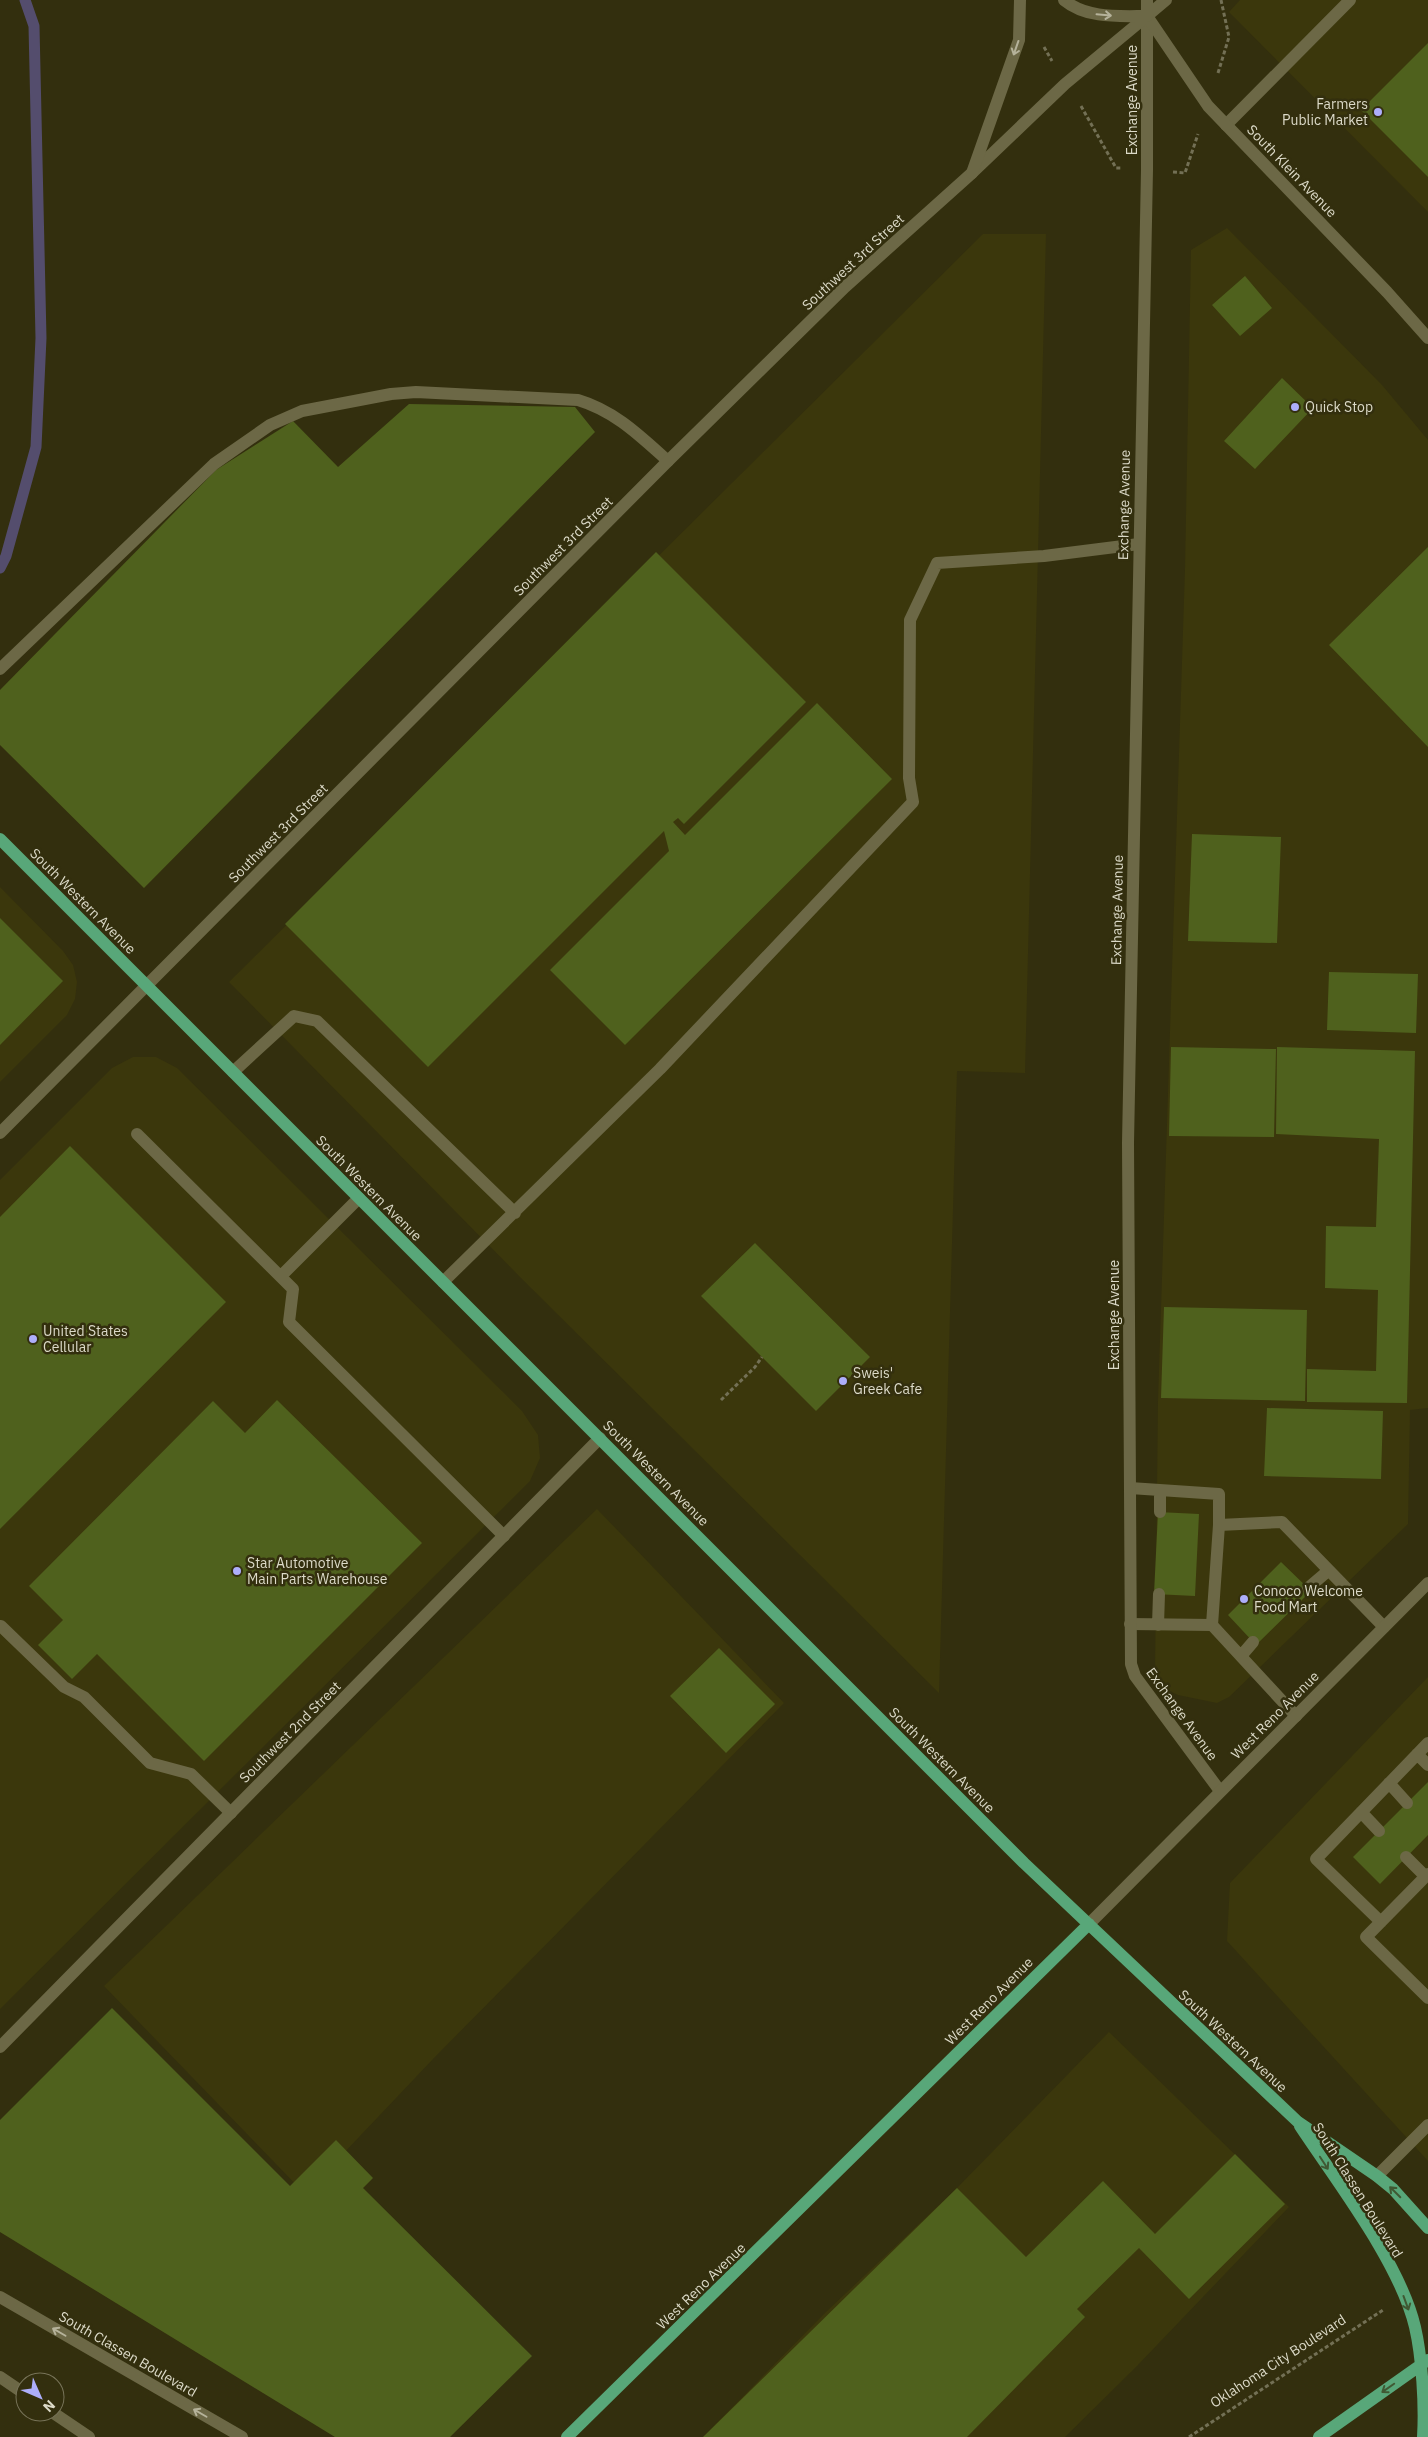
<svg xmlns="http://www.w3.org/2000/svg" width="1428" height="2437" font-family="'IBM Plex Sans',sans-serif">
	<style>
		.built { fill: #3b370c }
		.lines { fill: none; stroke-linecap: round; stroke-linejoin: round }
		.stream { stroke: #544d6d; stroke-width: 11 }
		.building { fill: #4f611d }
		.path { stroke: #737055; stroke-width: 3; stroke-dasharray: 4 2.5; stroke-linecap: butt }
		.service { stroke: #6c6846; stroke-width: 12 }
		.minor { stroke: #6c6846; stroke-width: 12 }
		.tertiary { stroke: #6c6846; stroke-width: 12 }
		.secondary { stroke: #6c6846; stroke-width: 12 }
		.primary { stroke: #58a779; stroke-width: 12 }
		.oneway { stroke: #b5b29a }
		.oneway2 { stroke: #405933 }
		.poi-dot { fill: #adaefb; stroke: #332f0e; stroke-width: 2 }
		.labels { text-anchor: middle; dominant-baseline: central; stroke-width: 5; stroke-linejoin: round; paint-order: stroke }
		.street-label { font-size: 14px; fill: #dcdac8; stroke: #332f0e }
		.poi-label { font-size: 14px; fill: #dcdac8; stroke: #332f0e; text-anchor: start }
	</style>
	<rect width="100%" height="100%" fill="#332f0e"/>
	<path class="built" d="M1240 0H1428V212L1229 12Z
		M1227 228 1382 385 1428 440V1408L1410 1410 1408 1524 1229 1697 1217 1703 1178 1695 1167 1690 1155 1673 1158 1401 1185 569 1191 250Z
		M983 234H1046L1025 1073 957 1071 939 1693 523 1280 229 982Z
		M0 887 63 951 73 965 77 982 75 999 67 1015 0 1082Z
		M133 1057H156L177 1068 522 1411 538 1435 540 1458 530 1481 0 2009V1180L112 1068Z
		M597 1509 784 1703 433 2059 305 2194 104 1986Z
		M1428 1677V2161L1227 1941 1230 1883Z
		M1109 2032 1289 2207 1136 2367 1065 2437H703L826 2312 957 2188Z"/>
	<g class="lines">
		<path class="stream" d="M0 568 6 556 36 447 41 338 34 26 25 0"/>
	</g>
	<path class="building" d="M1428 43V177L1361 110Z
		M1245 276 1272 308 1240 336 1212 305Z
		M1282 378 1313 408 1255 469 1224 441Z
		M409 404 575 407 595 432 144 888 0 745V690L216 470 293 421 338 467Z
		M1428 547V747L1329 645Z
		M656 552 806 702 684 824 678 818 673 822 685 835 817 703 892 779 625 1045 550 970 669 851 664 831 428 1067 285 924Z
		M1192 834 1281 837 1277 943 1188 941Z
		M0 918 63 981 0 1045Z
		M1329 972 1418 974 1416 1033 1327 1030Z
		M1171 1047 1276 1049 1274 1137 1169 1136Z
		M1277 1047 1415 1051 1407 1403 1307 1402V1369L1376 1371 1378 1290 1325 1288 1326 1226 1376 1227 1379 1139 1276 1134Z
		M70 1146 226 1302 0 1529V1217Z
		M755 1243 870 1357 816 1411 701 1296Z
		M1164 1307 1307 1310 1305 1401 1161 1398Z
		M277 1400 422 1543 204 1761 97 1654 72 1679 38 1645 63 1620 29 1586 213 1401 245 1433Z
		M1267 1408 1383 1411 1381 1479 1264 1476Z
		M1158 1512 1199 1514 1195 1596 1154 1594Z
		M1281 1562 1311 1591 1256 1645 1228 1615Z
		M719 1648 775 1704 726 1753 670 1696Z
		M1428 1782V1835L1380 1884 1353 1857Z
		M112 2008 290 2186 336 2140 373 2178 363 2188 532 2356 450 2437H335L0 2232V2120Z
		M1235 2154 1285 2204 1189 2299 1139 2248 1077 2309 1085 2317 967 2437H703L957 2188 1026 2257 1103 2181 1155 2234Z"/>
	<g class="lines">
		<path class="path" d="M1044 47 1052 61
			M1218 73 1229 37 1221 0
			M1081 106 1116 168H1122
			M1173 172 1185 173 1198 134
			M721 1400 755 1367 762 1357
			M1189 2437 1383 2310"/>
		<path class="service" d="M1226 125 1350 0
			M0 669 214 464 270 425 302 411 391 394 416 392 578 400C615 411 640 436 668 461
			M233 1072 294 1016 317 1021 515 1213
			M137 1134 293 1289 289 1322 504 1536
			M281 1276 359 1198
			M443 1282 660 1069 913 802 909 778 910 620 937 563 1044 556 1139 544
			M1130 1488 1219 1494V1525
			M1160 1491V1512
			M1308 1588 1328 1571
			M1130 1624 1212 1625 1219 1525 1282 1522 1384 1627
			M1158 1625 1159 1594
			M1212 1625 1296 1716
			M1 1626 64 1687 84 1697 150 1763 191 1774 231 1813
			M1241 1656 1253 1642
			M1417 1754 1428 1765
			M1389 1783 1407 1803
			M1361 1812 1379 1831
			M1406 1857 1426 1877
			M1428 1874 1366 1937 1428 1998
			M1381 1922 1316 1859 1428 1743
			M1377 2176 1428 2125"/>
		<path class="minor" d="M1166 0 1147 16V170L1128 1143 1131 1664 1135 1676 1220 1791
			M0 2047 600 1438"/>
		<path class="tertiary" d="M0 1133 668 461 845 287 972 173 1065 84 1147 16 1208 106 1387 292 1428 338"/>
		<path class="secondary" d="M1064 0C1087 19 1119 16 1147 16V0
			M972 173 1019 40 1020 0
			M1089 1924 1428 1583
			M0 2297 242 2437
			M0 2377 25 2394
			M52 2412 89 2437"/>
		<path class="primary" d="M0 839 1024 1863 1298 2122 1377 2176 1393 2189 1428 2228
			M1300 2126C1337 2182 1400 2263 1415 2327 1422 2357 1425 2406 1423 2437
			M567 2437 1089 1924
			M1319 2437 1428 2360"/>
	</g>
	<defs><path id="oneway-shaft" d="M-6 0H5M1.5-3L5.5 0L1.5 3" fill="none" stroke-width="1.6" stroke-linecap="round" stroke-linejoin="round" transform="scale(1.25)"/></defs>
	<g class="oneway">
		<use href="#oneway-shaft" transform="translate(1104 15) rotate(5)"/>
		<use href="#oneway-shaft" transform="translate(1016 48) rotate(109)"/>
		<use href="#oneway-shaft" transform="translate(59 2332) rotate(-150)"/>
		<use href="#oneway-shaft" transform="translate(200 2413) rotate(-150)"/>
	</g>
	<g class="oneway2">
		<use href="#oneway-shaft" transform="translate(1324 2163) rotate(57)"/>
		<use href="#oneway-shaft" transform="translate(1395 2192) rotate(-135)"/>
		<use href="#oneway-shaft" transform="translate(1406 2303) rotate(70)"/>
		<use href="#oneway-shaft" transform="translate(1388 2388) rotate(145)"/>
	</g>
	<g class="poi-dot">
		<circle cx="1378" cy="112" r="5"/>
		<circle cx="1295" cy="407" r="5"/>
		<circle cx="33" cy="1339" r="5"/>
		<circle cx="843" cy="1381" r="5"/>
		<circle cx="237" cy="1571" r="5"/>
		<circle cx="1244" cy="1599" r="5"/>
	</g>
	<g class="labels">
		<g class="street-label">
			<text transform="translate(1132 100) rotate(-90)">Exchange Avenue</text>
			<text transform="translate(1292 171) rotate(46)">South Klein Avenue</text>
			<text transform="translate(853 262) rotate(-43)">Southwest 3rd Street</text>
			<text transform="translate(1124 505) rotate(-89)">Exchange Avenue</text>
			<text transform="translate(563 546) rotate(-45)">Southwest 3rd Street</text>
			<text transform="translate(278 833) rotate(-45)">Southwest 3rd Street</text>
			<text transform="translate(83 901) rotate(45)">South Western Avenue</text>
			<text transform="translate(1117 910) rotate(-89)">Exchange Avenue</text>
			<text transform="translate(369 1188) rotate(45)">South Western Avenue</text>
			<text transform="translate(1114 1315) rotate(-90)">Exchange Avenue</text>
			<text transform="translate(656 1473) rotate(45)">South Western Avenue</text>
			<text transform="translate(1182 1714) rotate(54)">Exchange Avenue</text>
			<text transform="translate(1275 1715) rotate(-45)">West Reno Avenue</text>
			<text transform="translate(290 1732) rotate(-45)">Southwest 2nd Street</text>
			<text transform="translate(942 1760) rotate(45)">South Western Avenue</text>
			<text transform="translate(989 2001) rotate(-45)">West Reno Avenue</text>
			<text transform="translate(1233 2041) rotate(43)">South Western Avenue</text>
			<text transform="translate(1358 2190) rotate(58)">South Classen Boulevard</text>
			<text transform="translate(701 2286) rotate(-44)">West Reno Avenue</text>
			<text transform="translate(128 2354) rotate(30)">South Classen Boulevard</text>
			<text transform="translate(1278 2361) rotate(-33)">Oklahoma City Boulevard</text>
		</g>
		<g class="poi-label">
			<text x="1368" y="104" text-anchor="end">Farmers<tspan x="1368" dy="16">Public Market</tspan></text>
			<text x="1305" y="407">Quick Stop</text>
			<text x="43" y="1331">United States<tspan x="43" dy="16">Cellular</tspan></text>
			<text x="853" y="1373">Sweis'<tspan x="853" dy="16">Greek Cafe</tspan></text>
			<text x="247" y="1563">Star Automotive<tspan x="247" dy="16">Main Parts Warehouse</tspan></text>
			<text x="1254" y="1591">Conoco Welcome<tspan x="1254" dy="16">Food Mart</tspan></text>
		</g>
	</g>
	<g transform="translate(40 2397) rotate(135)"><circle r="24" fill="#332f0e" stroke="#777358"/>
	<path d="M0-4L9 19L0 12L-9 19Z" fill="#adaefb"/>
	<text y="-8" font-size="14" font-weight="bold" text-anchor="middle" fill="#dcdac8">N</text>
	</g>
</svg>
